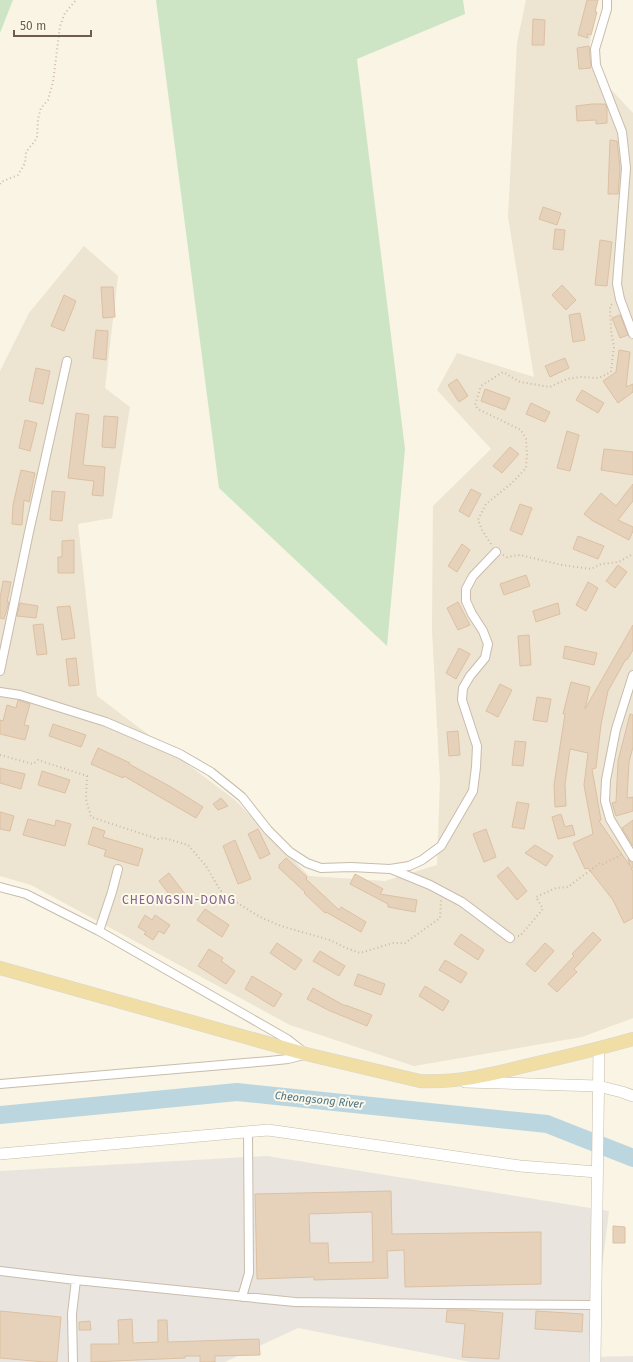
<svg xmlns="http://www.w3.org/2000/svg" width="633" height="1362" font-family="'Fira Sans',sans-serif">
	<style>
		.residential { fill: #ede4d2 }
		.industrial { fill: #e9e5de }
		.green { fill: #cde5c5 }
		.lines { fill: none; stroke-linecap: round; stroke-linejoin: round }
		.river { stroke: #bcd6e0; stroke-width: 18 }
		.building { fill: #e6d2ba; stroke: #dcc0a2; fill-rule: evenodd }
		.street-casing { stroke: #c8bcac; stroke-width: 10 }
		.secondary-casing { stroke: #c8bba8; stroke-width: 12 }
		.primary-casing { stroke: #d9d5d1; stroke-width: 14 }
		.path { stroke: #cfbaa3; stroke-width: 2; stroke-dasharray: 1 3; stroke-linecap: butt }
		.street { stroke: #fff; stroke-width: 8 }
		.secondary { stroke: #fff; stroke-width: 11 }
		.primary { stroke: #f0dea5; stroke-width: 13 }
		.labels { text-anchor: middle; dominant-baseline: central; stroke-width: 4; stroke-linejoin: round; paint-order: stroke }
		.water-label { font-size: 11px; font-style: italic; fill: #4d7586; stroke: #fcf8ea }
		.quarter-label { font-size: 12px; letter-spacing: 1px; fill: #83668b; stroke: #fcf8ea }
	</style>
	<rect width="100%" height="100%" fill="#f9f4e4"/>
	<path class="residential" d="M526 0H596L587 64 633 113V1018L582 1037 414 1066 290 1025 31 885 0 876V371L29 313 84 246 118 276 105 388 130 407 112 518 78 524 97 696 235 800 309 876 385 881 437 865 440 781 432 630 433 506 491 449 437 390 457 353 534 377 508 217 517 43Z"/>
	<path class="industrial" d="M267 1156 609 1211 591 1357 633 1356V1362H470L298 1328 225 1362H0V1171Z"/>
	<path class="green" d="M0 0H13L0 33Z
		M156 0H463L465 14 357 59 405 449 387 646 219 488Z"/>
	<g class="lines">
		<path class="river" d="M0 1115 237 1092 547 1124 633 1158"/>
	</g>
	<path class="building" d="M587 0H598L595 12H597L591 35 587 34 588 38 578 35Z
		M533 19 545 20 544 45H532Z
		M589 46 591 68 579 69 577 48Z
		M592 104H605L607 107V123L596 124V120L577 121 576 106Z
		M610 140 617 141 620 168 618 194H608Z
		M543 207 561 213 557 225 539 219Z
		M555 229 565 230 563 250 553 249Z
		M600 240 612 242 607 286 595 285Z
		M562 285 576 300 566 310 552 295Z
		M101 287H113L115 317 103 318Z
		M64 295 76 301 64 331 51 326Z
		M580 313 585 340 573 342 569 315Z
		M620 315 628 335 620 338 612 318Z
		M96 330 108 331 106 360 93 358Z
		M619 350 630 352 626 387 633 384V392L618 403 603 381 616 372Z
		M565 358 569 368 550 377 545 366Z
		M36 368 50 371 43 404 29 401Z
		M457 379 468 396 459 402 448 385Z
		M485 389 510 398 505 410 481 401Z
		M582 390 604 403 598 413 576 400Z
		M531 403 550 412 545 422 526 414Z
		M76 413 89 415 83 465 105 467 103 496 92 495 94 481 68 478Z
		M104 416 118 417 115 448 102 447Z
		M25 420 37 423 30 451 19 448Z
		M567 431 579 435 570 471 557 468Z
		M510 447 519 454 502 473 493 466Z
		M604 449 633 452V475L601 470Z
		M21 470 35 473 29 502 24 500 22 525 12 524 13 505Z
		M633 484V501L618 520 633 527V531L629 540 593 521 584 514 601 493 616 506Z
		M471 489 481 494 469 517 459 511Z
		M52 491 65 492 62 521 50 520Z
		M520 504 532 508 522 535 510 530Z
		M578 536 604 546 598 559 573 549Z
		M74 540V573H58V557H62V541Z
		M462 544 470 550 457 572 448 566Z
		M618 565 627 572 615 588 606 581Z
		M526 575 530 586 504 595 500 584Z
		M3 581 11 582 7 602H9L4 619 0 618V598Z
		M588 582 598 588 586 611 576 605Z
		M458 602 470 625 458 630 447 608Z
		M20 603 38 606 36 618 17 616Z
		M558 603 560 614 536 622 533 611Z
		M70 606 75 638 62 640 57 607Z
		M43 624 47 654 37 655 33 625Z
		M633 625V650L627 660 626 659 608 691 601 724 596 768 592 769 601 820 599 821 630 866 628 859 633 862V868H631L633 871V918L624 923 613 900 588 868 585 869 573 843 593 834 584 785 588 753 570 749 565 784 566 806 555 807 554 785 565 714H563L571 682 590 687 585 709Z
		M529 635 531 665 520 666 518 636Z
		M565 646 597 653 594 665 563 658Z
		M459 648 470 654 456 679 446 673Z
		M76 658 79 685 69 686 66 659Z
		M500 684 512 690 498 717 486 711Z
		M537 697 551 699 547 722 533 720Z
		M18 700 30 704 24 725 29 726 25 740 0 734V720L3 721 7 705 16 708Z
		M630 714 633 715V747L629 762 627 798 633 797V811L616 816 612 803 616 802 618 761Z
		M53 724 86 735 81 747 49 736Z
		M458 731 460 755 449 756 447 732Z
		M515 741 526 742 523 766 512 765Z
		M98 748 130 763 129 764 171 787 203 807 196 818 124 776 123 778 91 764Z
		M0 768 25 774 21 789 0 783Z
		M42 771 70 780 65 793 38 785Z
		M221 798 228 806 218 810 213 804Z
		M517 802 529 804 524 829 512 827Z
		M0 812 14 816 10 831 0 829Z
		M561 814 565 827 572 825 575 835 558 839 552 817Z
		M28 819 55 826 56 820 71 824 65 846 23 835Z
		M633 820V846L622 828Z
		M93 827 105 831 103 837 143 849 138 866 104 856 106 850 88 844Z
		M258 829 270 854 260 859 248 834Z
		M486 829 496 857 484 862 473 834Z
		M235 840 251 879 238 884 223 846Z
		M535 845 553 856 546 866 525 853Z
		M286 858 307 877 306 879 339 910 341 907 366 922 361 932 326 912 325 913 304 893 305 892 279 868V865Z
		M508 867 527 891 517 900 497 876Z
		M169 873 185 894 175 902 159 881Z
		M355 874 383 889 380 894 417 900 415 912 388 907V904L350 884Z
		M205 909 229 925 222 937 197 920Z
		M145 915 152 920 155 915 170 925 164 934 159 931 153 940 144 934 146 932 138 927Z
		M593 932 601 940 574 969 577 972 557 992 548 984 574 956 572 954Z
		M461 934 484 950 478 960 454 944Z
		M277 943 302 960 295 970 270 953Z
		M545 943 554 951 535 972 526 964Z
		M209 949 223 958 221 961 235 971 226 984 198 966Z
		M320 951 345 966 339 976 313 961Z
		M445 960 467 973 461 983 439 970Z
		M358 974 385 984 381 995 354 985Z
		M252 976 282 994 274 1007 245 989Z
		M425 986 449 1001 443 1011 419 996Z
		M313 988 345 1006V1005L372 1015 367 1026 328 1010 307 999Z
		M391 1191 392 1234 541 1232V1284L405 1287 404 1250 387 1251 388 1278 314 1280V1277L257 1279 255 1194ZM372 1212 373 1262 329 1263 328 1243H310L309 1214Z
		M613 1226 625 1227V1243H613Z
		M447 1310H466L503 1313 499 1359 462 1357 465 1324 446 1322Z
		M0 1311 61 1317 57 1362H44L0 1358Z
		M536 1311 583 1314 582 1332 535 1329Z
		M132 1319 133 1343 158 1342V1320H167L168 1342 259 1339 260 1355 215 1356V1362H200V1356H185V1358L91 1362V1344H119L118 1320Z
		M90 1321 91 1330H79V1322Z"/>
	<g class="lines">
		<g class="street-casing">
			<path id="street" d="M607 0V9L595 49 596 65 622 132 626 168 617 284 620 299 633 334
				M0 671 29 532 67 361
				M633 675 616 729 606 780 605 801 610 819 633 857
				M0 692 20 695 106 722 180 754 211 772 242 797 268 830 290 852 307 863 321 868 351 867 390 869 409 866 422 860 441 846 473 791 476 767 477 746 462 700 463 688 470 676 485 658 488 644 483 631 472 614 466 601V589L473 576 496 552
				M391 869 430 885 462 902 510 938
				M0 887 26 894 99 931 287 1039 301 1050
				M99 931 112 892 118 869
				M0 1084 269 1061 288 1059 304 1055
				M0 1271 76 1280 295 1302 444 1304 596 1305
				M242 1297 249 1273 248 1131
				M73 1362 72 1314 76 1280"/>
		</g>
		<g class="secondary-casing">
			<path id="secondary" d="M465 1082 598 1086 622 1092 633 1096
				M0 1154 268 1130 520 1166 597 1172
				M595 1362 599 1049"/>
		</g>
		<g class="primary-casing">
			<path id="primary" d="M0 968 306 1054 420 1081C458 1083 493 1074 529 1065 564 1057 598 1049 633 1039"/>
		</g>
		<path class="path" d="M0 184 1 182 18 175 25 163 26 152 37 138 38 119 41 108 48 100 53 82 60 26 65 13 76 0
			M491 544 482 530 478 520 486 504 512 483 526 468 527 454 526 439 521 430 478 409 475 405 481 386 503 372 520 382 550 387 567 379 580 377 599 378 611 372 614 347 611 331 610 306 612 304
			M503 555 507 557 520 555 562 565 591 569 601 564 619 562 633 554
			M0 755 33 764 38 760 87 776 86 799 91 817 158 839 164 838 188 845 206 866 220 890 228 897 260 917 281 926 330 940 346 948 360 953 393 943H405L440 918 441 900
			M518 936H520L543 909 536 897 556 888 568 887 600 863 603 864 621 855"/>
		<use href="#street" class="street"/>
		<use href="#secondary" class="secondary"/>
		<use href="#primary" class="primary"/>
	</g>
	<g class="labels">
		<g class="water-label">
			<text transform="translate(319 1100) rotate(6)">Cheongsong River</text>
		</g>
		<g class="quarter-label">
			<text x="179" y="900">CHEONGSIN-DONG</text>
		</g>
	</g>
	<path d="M14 30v6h77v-6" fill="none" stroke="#6e5d4d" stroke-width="2"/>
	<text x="20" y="30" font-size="12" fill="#6e5d4d" stroke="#fcf8ea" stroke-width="3" paint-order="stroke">50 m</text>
</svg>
